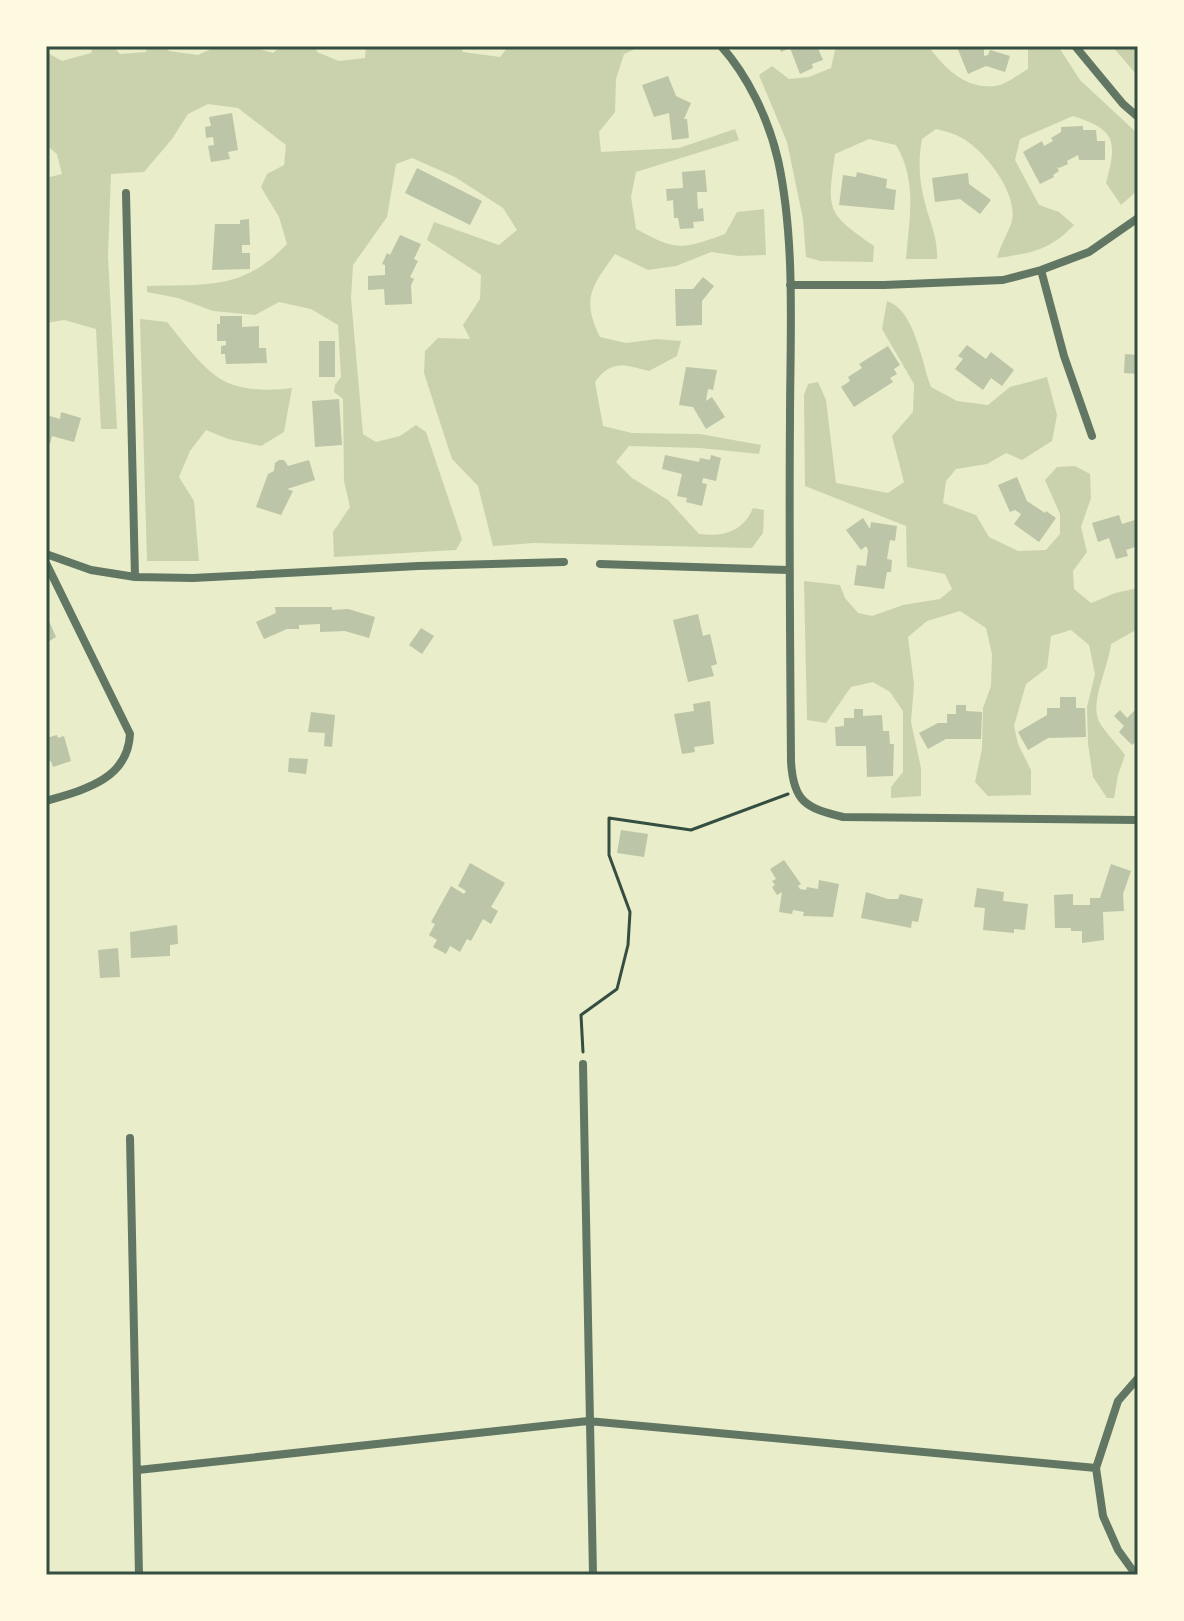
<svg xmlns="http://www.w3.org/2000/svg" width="1184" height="1621" font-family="'Roboto Serif',serif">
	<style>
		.green { fill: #cad2ad }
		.building { fill: #bcc5a7 }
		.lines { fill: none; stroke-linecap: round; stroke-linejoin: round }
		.path { stroke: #344e41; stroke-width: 3 }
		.minor { stroke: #617663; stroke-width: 8 }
		.neatline { fill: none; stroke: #344e41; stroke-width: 3 }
	</style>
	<rect width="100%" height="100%" fill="#e9edc9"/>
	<path class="green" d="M93 46H113L120 54 146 52 147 46H166L169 51 198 55 217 46H248L273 53 281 46H316L317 52 339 61 365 58 366 46H460L463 52 500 57 509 46H642L624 54 616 79 615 112 599 132 601 152 679 148 735 129 739 140 636 172 631 197 636 229C677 251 681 250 725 234L737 212 764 209 766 255 739 256 711 252 676 266 648 270 615 254C592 286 581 299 600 337L626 343 657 339 681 341 677 356 649 371C624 365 612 359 595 382L603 426 632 433 700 434 761 445 759 454 700 448 629 446 616 462 632 478 668 500 699 534C723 537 743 532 753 508L764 510 763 533 752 548 533 543 493 546 478 486 452 459 424 373 425 351 438 338 470 339 463 325 480 299 481 275 427 240 434 222 499 245 517 230 503 208 455 177 412 158 396 164 387 217 353 265 351 298 363 434 376 442 400 436 416 425 426 432 462 539 456 550 334 557 333 532 350 507 344 481 343 399 334 392 335 385 341 377 338 325 311 309 279 302 255 315 213 311 178 298 147 292V286C208 284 242 291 287 244L279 217 261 187 267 174 284 165 286 145 238 108 208 104 188 114 172 139 144 172 111 174 108 256 117 429H101L96 329 64 320 46 323V178L62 174 57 154 46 145V52L62 61 91 53Z
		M836 46H928C945 68 964 89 995 86 1005 85 1019 74 1028 69V46H1058L1080 80 1138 134V190L1121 205 1106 183C1117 142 1117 130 1073 116L1020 139 1015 160 1039 205 1059 212 1074 225C1049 251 1031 253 997 258 1001 244 1007 235 1011 224 1021 196 984 149 960 137 953 133 944 131 936 129L922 139C918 161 919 181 925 203 930 223 938 238 937 259H906C909 219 918 182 896 145L869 139 835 154C827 211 826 213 874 246L873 262 820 261 806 257 803 219 787 142 759 75 772 66 789 79 809 77 831 68Z
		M1112 46H1138V77L1136 74Z
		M887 301C915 310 921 361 931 387L957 401 988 405 1010 387 1047 377 1057 415 1052 441 1022 460 1006 453 987 464 956 469 946 481 943 503 976 515 989 537 1018 551 1046 550 1060 534V514L1045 480 1057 467 1075 466 1090 474 1091 498 1081 527 1087 552 1073 571 1074 589 1091 603 1115 593 1138 588V633L1134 631 1111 644C1109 665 1091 700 1098 719 1101 728 1119 746 1125 755L1118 775 1114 798H1107L1093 777 1088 744 1087 707 1095 674 1089 645 1071 630 1051 636 1047 668 1026 684 1014 726 1018 744 1031 770V795L988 796 975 782 982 749 983 708 991 686 992 654 986 628 960 611 927 621 908 637 914 684 911 722 921 768V796L891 798V787L903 772V711L890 692 873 682 851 687 826 723 807 720 804 581 840 585 845 598 858 613 872 616 903 605 940 599 952 589 945 574 907 567 906 526 805 486 804 395 808 384 818 382 826 400 836 483 888 493 904 482 892 436 913 412 914 384 882 329Z
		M140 319 167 322C182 340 203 370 224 381 244 391 271 391 292 388L284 432 261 446 228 439 206 430 190 451 179 477 194 501 199 561H147Z"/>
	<path class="building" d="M779 46H817L823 60 812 64 813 68 800 74 790 48 781 52Z
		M960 46H984V56L988 55 990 50 1010 56 1005 72 986 66 968 74 957 47Z
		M668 76 676 96 691 103 684 119H687L689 138 672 140 669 113 654 117 642 85Z
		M232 113 238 150 228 152 230 159 211 162 208 146 214 145 213 137 206 138 205 127 211 126 209 117Z
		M1083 126V130H1096L1097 141H1105V160H1079L1078 155 1067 161 1068 164 1059 168 1057 167 1059 171 1053 175 1054 177 1040 184 1023 152 1042 141 1044 146 1053 141 1051 138 1061 132V127Z
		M417 168 482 201 470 225 405 193Z
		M705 170 707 192H697L698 209 703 208 704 221 693 222 694 228 680 229 678 218H674L673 200 667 201 666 189 683 188 682 172Z
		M857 172 887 179 886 188 896 190 894 210 839 205 843 175 856 177Z
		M968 173 969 184 991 200 980 214 960 199 935 202 932 178Z
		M249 219 250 245H242V253H250V269L212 270 215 224H240V220Z
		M400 235 421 244 414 259 418 261 410 277 414 279 411 285 412 304 385 305 384 289 368 290V276L385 275V265L382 264 387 253 390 255Z
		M703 277 714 286 702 301V325L676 326 675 289H693Z
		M220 316H242V327L259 326V348H266L267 363 226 364 225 354H221V346L226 345V341H217V324H220Z
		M319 341H335V377H319Z
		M967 345 986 359 991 352 1014 370 1002 386 991 378 983 390 955 369 963 359 958 356Z
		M888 346 900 365 894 369 897 374 890 378 893 382 854 407 841 387 850 381 848 377 862 368 859 364Z
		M1125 354 1138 355V374L1124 373Z
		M686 367 717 370 713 390 708 389 706 401 712 397 725 417 706 429 693 407 679 405Z
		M339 399 342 445 315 447 312 401Z
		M61 412 81 418 74 442 52 436 50 444 46 443V415L60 419Z
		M665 455 699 462 700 458 710 460 711 455 721 458 716 481 703 478 702 483 707 484 702 506 686 502 687 498 677 496 682 474 662 469Z
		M279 460H284L288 466 309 460 315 480 287 489 293 491 281 515 256 507 268 474 274 471 275 463Z
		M1017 477 1027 501 1045 513 1046 511 1056 518 1039 542 1014 524 1021 514 1015 510 1010 512 998 485Z
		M1119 515 1122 524 1138 519V546L1126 550 1128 556 1116 559 1109 538 1098 542 1092 523Z
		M863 518 870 529 871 522 897 526 895 541 890 540 887 559 892 560 891 572H887L884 589 854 585 857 565 866 566 868 550 866 546 861 550 846 530Z
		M275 607H332V610L348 609 375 617 369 638 345 631 320 632V624L299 625V629H287L264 639 256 622 276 613Z
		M46 614 56 637 46 643Z
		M698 614 703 636 710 634 717 664 711 666 714 676 688 682 673 620Z
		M421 628 434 636 422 654 409 645Z
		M1060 697H1076V708H1085L1086 737 1048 738 1028 750 1018 732 1047 715V708H1060Z
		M710 701 714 744 694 747 695 752 682 754 674 714 694 711 693 704Z
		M956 705H966V711L982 712 981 739H946L928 749 919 733 938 723H947V714H956Z
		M1138 707V740L1132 745 1119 732 1124 726 1114 716 1120 710 1127 718Z
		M854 709H863V716L882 715 883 731H889L890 744H894L893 776 867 777 866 746H836L835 727 844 726V718H854Z
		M311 712 335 715 332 747 324 746 325 733 308 732Z
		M57 735 58 738 64 736 71 761 53 767 51 761 46 763V738Z
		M289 758 308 759 306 774 288 772Z
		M621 830 648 834 644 857 617 853Z
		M784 860 801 884 798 886 800 889 806 890 807 887 818 889 819 880 839 884 833 917 803 916 804 912 793 910 792 914 779 912 782 892 777 895 772 887 775 885 772 881 776 879 770 869Z
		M470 863 505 883 491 907 498 911 491 924 483 919 471 941 467 939 460 952 450 946 446 954 433 947 437 940 429 935 435 924 431 922 451 886 464 894 466 891 458 886Z
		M1111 864 1131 871 1123 894 1124 911 1103 912 1104 940 1082 943V931H1071V928H1055L1054 895 1073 894V905H1090V898H1100Z
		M977 888 1004 892 1003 901 1028 904 1025 930 1014 929V933L983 930 985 908 974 907Z
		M866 892 888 899H898L900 894 923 899 918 922 912 921 911 928 861 918Z
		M177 925 178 944 170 945V956L131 958 130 932Z
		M118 948 120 977 100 978 98 950Z"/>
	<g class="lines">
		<path class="path" d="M583 1052 581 1015 617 989 628 945 630 912 609 855V818L691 830 788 794"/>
		<path class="minor" d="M721 46C748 76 769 120 778 160 796 242 790 337 790 420 789 534 790 647 791 761 793 802 806 808 843 817L1138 820
			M1075 46 1123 104 1138 117
			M126 193 135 577
			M1041 270 1064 356 1092 436
			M790 285H884L1003 280 1041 270 1089 252 1138 218
			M46 554 91 570 135 577 193 578 418 566 564 562
			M46 563 130 734C128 780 83 790 46 801
			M600 564 789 570
			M583 1064 593 1575
			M130 1138 139 1575
			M138 1470 588 1421 1096 1468
			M1136 1575 1118 1550 1103 1516 1096 1468 1118 1401 1138 1378"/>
	</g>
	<rect width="1184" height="1621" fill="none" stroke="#fefae0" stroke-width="96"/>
	<rect x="48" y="48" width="1088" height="1525" class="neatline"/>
</svg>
